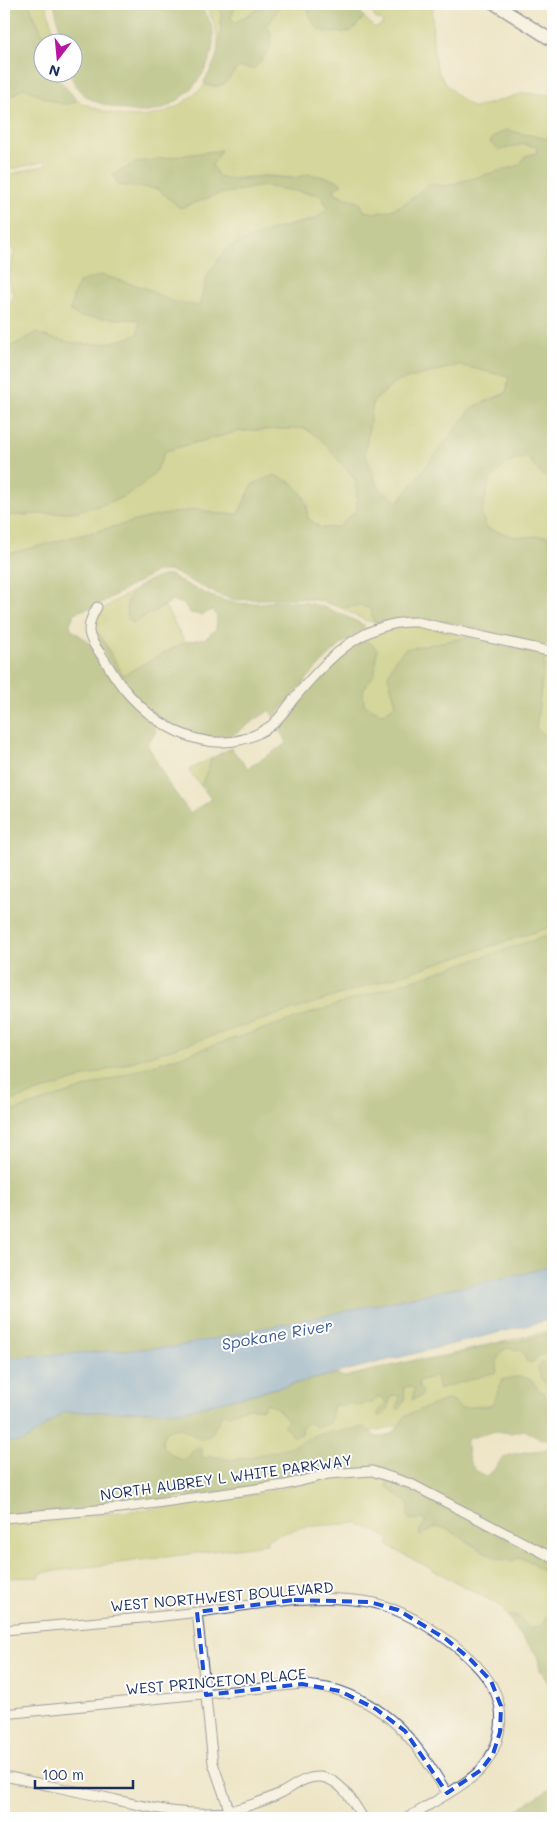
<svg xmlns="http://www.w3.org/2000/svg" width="557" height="1822" font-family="Mali,sans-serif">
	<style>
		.green { fill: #b5c366; stroke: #687962 }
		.forest { fill: #90a95b; stroke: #566c5c; fill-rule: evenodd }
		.water { fill: #71a3dc; stroke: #46699d }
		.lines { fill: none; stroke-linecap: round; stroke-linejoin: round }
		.minor-casing { stroke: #3b4a6e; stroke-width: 11 }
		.major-casing { stroke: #3b4a6e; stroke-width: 14 }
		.minor { stroke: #fff; stroke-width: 9 }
		.major { stroke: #fff; stroke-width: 11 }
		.marked { fill: none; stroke: #1d4ed8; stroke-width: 4; stroke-dasharray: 10 6; stroke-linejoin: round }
		.labels { text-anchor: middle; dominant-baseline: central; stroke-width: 4; stroke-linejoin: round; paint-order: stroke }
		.street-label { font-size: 15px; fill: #1b2f5e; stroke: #fff }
		.water-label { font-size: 16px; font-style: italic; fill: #3d5d90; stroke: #fff }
	</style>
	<rect width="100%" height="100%" fill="#fff"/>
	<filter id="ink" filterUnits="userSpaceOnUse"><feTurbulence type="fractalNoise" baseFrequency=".02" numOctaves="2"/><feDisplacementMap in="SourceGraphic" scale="10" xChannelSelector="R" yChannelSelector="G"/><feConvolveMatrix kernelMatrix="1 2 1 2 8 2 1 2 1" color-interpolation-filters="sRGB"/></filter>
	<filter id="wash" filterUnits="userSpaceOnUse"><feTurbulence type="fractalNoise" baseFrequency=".0096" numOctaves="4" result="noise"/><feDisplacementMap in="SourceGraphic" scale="20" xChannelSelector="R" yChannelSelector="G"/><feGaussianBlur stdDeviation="1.12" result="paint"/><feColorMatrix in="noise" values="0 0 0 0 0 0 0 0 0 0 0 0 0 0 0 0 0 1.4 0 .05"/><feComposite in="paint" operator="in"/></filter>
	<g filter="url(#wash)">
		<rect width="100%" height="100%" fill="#eee5c7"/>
		<path class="green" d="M29 4H46L56 42H46Z
			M204 4H221V41L218 50C218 31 214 20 204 4Z
			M236 4H266L235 23 231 18Z
			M281 4H310L308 11 351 31 364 17 375 28 382 25V21L375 18 369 4H433C432 20 432 59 439 73 446 87 461 100 474 108L524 93 553 95V140L506 130 493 137 490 142 499 150 524 144 537 147V153L525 156 520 165 445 186 428 184C411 201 389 218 364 211L359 201 346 198 334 192 335 188 309 174C289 181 281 175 262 176 246 177 234 180 219 177L212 165 221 150 138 162 114 174 118 185 158 189 180 208 219 194 264 186 320 195 328 207 317 218 272 230 208 274 199 307 170 301 146 288 119 318 140 320 139 334C101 349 74 347 36 333L4 350V308L14 297 8 280 14 252 7 239 8 225 4 222V176L46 165 45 161 4 171V99L6 100 23 88 74 103 77 100C86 106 96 108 106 112 147 124 175 113 205 85L217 87 224 84 238 67 272 37 268 25Z
			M459 365 509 377 506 393 473 407 398 503 378 487 365 453 373 402 396 382Z
			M304 428 321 439 356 481 357 510 338 527 321 528 308 518 307 501 292 482 253 484 238 514H218L198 509 151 517 4 555V516L77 512 156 471 165 451 240 431Z
			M527 457 542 475 553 481V541L547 536 514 537 487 528 481 514 490 480 507 463Z
			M133 591 127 602 133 623 165 606 185 642 123 675 103 639 94 637C90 610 114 602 133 591Z
			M360 605 371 609 373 621 377 623 364 620 341 608Z
			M404 625 435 628 469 637 393 693 396 705 383 714 364 705 363 690 375 673 356 644 372 634Z
			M545 656 553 658V742L536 729Z
			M212 758 201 786 188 770Z
			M553 926V934L4 1114V1103Z
			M553 1330V1390L171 1477 146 1426Z
			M360 1474 391 1481 387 1487 409 1504 408 1517 426 1520 419 1533H428L436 1527 446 1528 482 1551 511 1561 520 1558 534 1563 543 1556 553 1561V1603L542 1625 530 1629 518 1616H507L501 1606 388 1546 390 1539 357 1523 302 1527 267 1539V1544L41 1573 40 1577 4 1578V1522C82 1517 160 1509 238 1497 279 1491 319 1477 360 1474Z"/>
		<path class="forest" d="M4 4H29L46 42H42V72L53 73 77 100C64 112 37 93 23 88L6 100 4 99Z
			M54 4H198C203 11 212 22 213 30 218 67 184 108 148 112 133 113 120 109 106 105 91 101 78 94 72 78 70 74 72 52 72 42H63Z
			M221 4H236L231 18 235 23 266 4H281L268 25C275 45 268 53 254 69L238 67C226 82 225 88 205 85L204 81C222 55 221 34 221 4Z
			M310 4H356L364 17 352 31C335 33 320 37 312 20 309 13 308 11 310 4Z
			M506 130 553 140V481L542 475 527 457 507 463 490 480 481 514 487 528 514 537 547 536 553 541V643L541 646C489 633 430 609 377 623L373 621 371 609 360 605 341 608 321 601 298 598 236 600 219 595 171 571 156 572 96 606 76 612 70 623 71 629 85 639 156 723 155 734 147 744 168 783 190 813 211 799 201 786 212 758 231 748 248 768 287 743 278 725C301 699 334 649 368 641L377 649 375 673 363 690 364 705 383 714 396 704 388 676 395 659 405 649 469 637 545 656 536 728 553 742V926L4 1103V555L151 517 198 509 218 514H238L253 484 274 475C298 484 306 493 308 519L321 528 338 527 357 510 356 481 321 439 305 428 240 431 165 451C162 457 160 466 155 472 120 515 54 513 4 516V350L36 333C73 346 102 349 138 334L139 320 80 317 70 311 74 293 80 282 102 275 146 288 170 301 199 306 208 274 227 248 272 230 317 219 328 207 320 195 264 186 219 194 180 208 158 189 118 185 113 175 138 162 221 150 212 165 219 177 233 180 263 176 294 179 309 174 335 179 342 184 335 188 334 192 346 198 359 201 364 211C389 218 411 201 428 184L445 186 520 165 525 156 537 153V147L524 144 499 150 490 143 493 137ZM459 365 509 377 506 393 473 407 398 502 378 487 365 453 373 402 395 382Z
			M170 575C189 586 209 597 230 602 248 606 266 601 284 601 316 601 335 611 364 625V629C327 650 302 686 274 718L270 710 225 740C193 743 147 714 127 689 115 674 105 654 94 637L99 633 123 675 185 642 206 638 216 629 217 617 213 610 201 615 190 613 184 604 173 601 132 623 127 619C127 614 126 607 127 602 132 586 155 576 170 575Z
			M553 934V1265L527 1273 174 1347 4 1358V1114Z
			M553 1333V1349L538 1356 532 1363 527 1362 523 1352C502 1343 497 1352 496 1372L438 1389 436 1376 419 1381V1388L423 1391 421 1396 412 1400 414 1389 409 1386 404 1387 405 1398 400 1409H397L400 1396 392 1395 386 1412 380 1417 377 1415 386 1401 378 1396 373 1403H366L361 1406 348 1402 344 1406 334 1405 330 1423 316 1427 309 1422 301 1428 302 1434 294 1437 284 1426 288 1420 277 1408 266 1403 263 1409C251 1407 240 1408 229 1415L224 1412 210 1436 200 1439 181 1428 168 1430C155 1445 167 1452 181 1460L188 1458 193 1450 198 1447 202 1450V1457L205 1458 211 1456 231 1460 245 1458 289 1448 318 1434 365 1427 376 1437C392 1438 397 1429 405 1416L445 1400H453L460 1408 493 1405 502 1380C542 1369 527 1391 553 1397V1439C542 1441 534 1437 525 1430L510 1433 496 1431 467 1439C467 1457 469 1470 487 1476 496 1470 497 1461 507 1456 521 1450 539 1453 553 1446V1555L372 1470 119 1506 4 1515V1442H23L64 1412 183 1411 336 1374 344 1377 419 1359 430 1361 471 1351 491 1343H511Z
			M542 1362 553 1370V1389C544 1384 539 1378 538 1367Z
			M391 1481 543 1556 548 1562 547 1570C540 1571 537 1569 534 1563L520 1558 511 1561 498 1559 446 1528 436 1527 420 1536 419 1534 426 1520 422 1518 410 1520 408 1517 409 1504 387 1487V1482Z
			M553 1603V1691L540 1670 537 1655 523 1639 507 1616H518L530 1629 542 1625Z
			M553 1786V1818H505Z"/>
		<path class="water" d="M553 1265V1319L183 1411 64 1412 23 1442H4V1358L174 1347 527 1273Z"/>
	</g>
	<g filter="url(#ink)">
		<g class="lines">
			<g class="minor-casing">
				<path id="minor" d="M97 607C79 637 95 642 109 667 140 721 210 767 269 727 280 720 288 705 296 696 328 658 364 620 417 622L553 652
					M4 1518 120 1508 285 1485 329 1474 372 1471 411 1484 553 1558
					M197 1612 213 1763 232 1818
					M4 1630C69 1624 134 1620 199 1612 255 1605 313 1592 369 1602 410 1609 480 1655 496 1694 506 1719 499 1748 482 1768 470 1783 425 1807 407 1818
					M4 1714 302 1684C315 1687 329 1687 340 1691 395 1710 418 1746 447 1793
					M4 1776C39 1783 73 1791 108 1798 147 1807 189 1818 229 1811 246 1807 267 1800 283 1792 296 1785 305 1776 321 1777 342 1780 353 1802 363 1818"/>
			</g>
			<g class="major-casing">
				<path id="major" d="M495 4 553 41"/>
			</g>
			<use href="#minor" class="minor"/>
			<use href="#major" class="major"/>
		</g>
	</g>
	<path d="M0 0H557V1822H0ZM294 1600 370 1602 398 1610 446 1639 470 1659 491 1681 501 1706 500 1732 493 1754 481 1770 447 1793 405 1731 376 1709 340 1691 302 1684 206 1695 197 1612Z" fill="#eee5c7" fill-opacity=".55" fill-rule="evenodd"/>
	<path class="marked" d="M294 1600 370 1602 398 1610 446 1639 470 1659 491 1681 501 1706 500 1732 493 1754 481 1770 447 1793 405 1731 376 1709 340 1691 302 1684 206 1695 197 1612Z"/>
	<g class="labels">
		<g class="street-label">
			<text transform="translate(226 1477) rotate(-8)">NORTH AUBREY L WHITE PARKWAY</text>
			<text transform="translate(222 1596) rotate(-5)">WEST NORTHWEST BOULEVARD</text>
			<text transform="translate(216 1681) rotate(-5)">WEST PRINCETON PLACE</text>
		</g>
		<g class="water-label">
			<text transform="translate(277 1334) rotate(-10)">Spokane River</text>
		</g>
	</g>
	<rect width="557" height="1822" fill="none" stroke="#fff" stroke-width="20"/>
	<g transform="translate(58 58) rotate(196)"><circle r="24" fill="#ffffff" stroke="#a4acbf"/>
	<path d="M0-4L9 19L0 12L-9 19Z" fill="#b5179e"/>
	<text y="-8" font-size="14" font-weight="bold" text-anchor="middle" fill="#1b2f5e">N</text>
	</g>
	<path d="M35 1780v8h98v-8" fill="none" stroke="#1b2f5e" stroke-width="2.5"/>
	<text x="42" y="1780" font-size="15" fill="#1b2f5e" stroke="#ffffff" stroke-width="4" paint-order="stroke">100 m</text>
</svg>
